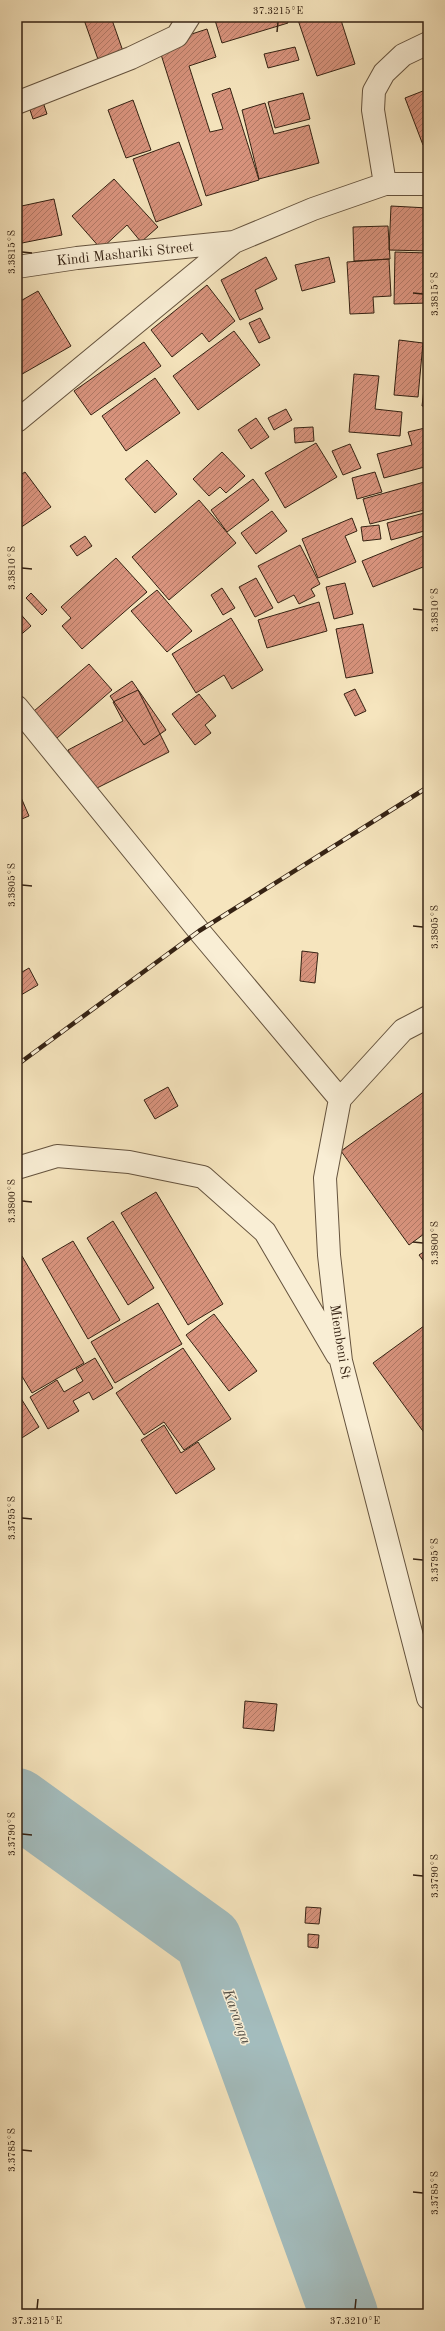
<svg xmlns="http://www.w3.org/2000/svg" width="445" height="2331" font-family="'Old Standard TT',serif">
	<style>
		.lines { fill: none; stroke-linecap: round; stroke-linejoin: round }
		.river { stroke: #a3bcbd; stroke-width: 68 }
		.building { fill: url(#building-hatch); stroke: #352213 }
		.street-casing { stroke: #65533e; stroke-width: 24 }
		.street { stroke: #f9eed5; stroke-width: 22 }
		.rail-casing { stroke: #352213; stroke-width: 4.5 }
		.rail { stroke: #f9eed5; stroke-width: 3; stroke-dasharray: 9; stroke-linecap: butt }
		.ticks { fill: none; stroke: #352213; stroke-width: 1.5 }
		.labels { text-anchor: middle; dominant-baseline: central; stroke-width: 3; stroke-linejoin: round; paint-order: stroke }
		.street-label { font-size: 14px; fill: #352213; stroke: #f9eed5 }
		.water-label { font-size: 15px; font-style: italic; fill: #565046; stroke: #f9eed5 }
		.neatline { fill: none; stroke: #352213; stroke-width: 1.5 }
		.ticks-label { font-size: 10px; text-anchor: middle; fill: #352213 }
	</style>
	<defs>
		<pattern id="building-hatch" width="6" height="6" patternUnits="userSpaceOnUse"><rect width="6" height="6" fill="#d8937d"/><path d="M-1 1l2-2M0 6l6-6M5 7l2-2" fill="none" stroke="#b07865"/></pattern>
	</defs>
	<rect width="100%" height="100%" fill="#f6e5be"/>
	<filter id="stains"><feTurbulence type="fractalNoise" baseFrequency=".005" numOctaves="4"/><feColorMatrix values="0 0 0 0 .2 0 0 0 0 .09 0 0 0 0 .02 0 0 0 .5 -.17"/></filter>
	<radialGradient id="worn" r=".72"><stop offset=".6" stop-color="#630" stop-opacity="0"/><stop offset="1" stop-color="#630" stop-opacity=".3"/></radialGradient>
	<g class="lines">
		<path class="river" d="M17 1802 208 1940 344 2314"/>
	</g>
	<path class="building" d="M83 17H111L125 57 100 65Z
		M214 17H286L288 23 222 43Z
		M297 17H340L355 64 317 76Z
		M207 29 216 57 189 66 210 132 223 129 212 94 230 88 259 180 206 196 158 45Z
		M295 47 299 60 268 68 264 54Z
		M428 89V142L423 145 405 98Z
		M303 93 310 119 275 128 268 102Z
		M42 99 47 114 33 119 28 104Z
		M133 100 151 150 126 158 108 110Z
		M265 103 274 134 309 125 319 163 259 179 242 110Z
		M428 114V132L424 116Z
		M179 142 202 205 156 222 133 159Z
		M114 179 158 227 141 242 127 225 101 249 72 216Z
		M54 199 62 235 17 244V207Z
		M391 206 428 208V251L389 250Z
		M388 226 390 259 354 261 353 227Z
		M395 252 428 253V303L394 304Z
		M266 257 277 279 255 290 263 309 240 320 221 280Z
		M329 257 335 282 302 291 295 265Z
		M389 259 391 296 373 297 374 313 350 314 347 262Z
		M207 285 235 321 209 342 202 333 172 357 151 330Z
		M38 291 71 346 17 377V303Z
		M260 318 270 338 259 343 249 323Z
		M234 331 260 365 198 410 173 376Z
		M399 340 423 343 418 397 394 395Z
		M144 342 161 366 91 415 74 391Z
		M428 356V407L422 406Z
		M354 374 379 376 375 409 402 412 400 436 349 432Z
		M155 378 180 413 126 451 102 416Z
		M286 409 292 420 274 430 268 418Z
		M256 418 269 437 251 449 238 430Z
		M313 427 314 441 295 443 294 428Z
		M425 428 428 437V466L384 478 377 454 412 445 408 432Z
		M316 443 337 477 285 508 265 473Z
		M350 444 361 468 343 475 332 451Z
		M222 452 245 476 226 493 220 487 209 496 193 479Z
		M147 460 177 494 155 513 125 479Z
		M25 472 51 507 17 530V477Z
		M375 472 382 492 357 499 352 478Z
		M253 479 269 500 227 532 211 510Z
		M428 481V509L370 524 363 499Z
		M199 500 236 543 169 600 132 557Z
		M272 511 287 531 256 554 241 533Z
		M428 512V530L391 540 387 523Z
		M352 518 357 531 345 536 356 562 318 578 302 539Z
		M379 525 381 539 363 541 361 527Z
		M428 534V565L373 587 362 561Z
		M85 536 92 546 77 556 70 546Z
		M300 545 320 584 311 589 315 596 299 604 294 595 278 603 258 566Z
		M116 558 147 592 82 649 62 626 71 618 61 607Z
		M256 578 273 608 255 617 239 587Z
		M345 583 353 614 334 619 326 587Z
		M222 588 235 608 223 615 211 595Z
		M157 590 192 631 167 652 131 611Z
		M31 593 47 610 42 615 26 598Z
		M319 602 327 631 267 648 258 620Z
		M17 610 31 626 17 638Z
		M231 618 263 670 232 689 224 675 196 693 172 654Z
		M363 624 373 673 346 678 336 629Z
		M89 664 112 690 57 738 34 711Z
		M132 681 166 730 144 745 110 696Z
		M355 689 366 711 355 716 344 694Z
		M138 690 169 752 89 792 68 750 123 721 113 702Z
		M199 694 216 716 205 725 211 733 195 745 172 714Z
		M17 788 29 816 17 821Z
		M302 951 318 953 315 983 300 981Z
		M29 968 38 985 21 995 17 988V975Z
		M168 1087 178 1106 155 1119 144 1100Z
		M428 1089V1231L409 1245 341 1151Z
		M156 1192 223 1304 188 1325 121 1213Z
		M113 1221 154 1288 128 1305 87 1238Z
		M73 1241 120 1320 88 1339 42 1259Z
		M428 1249V1267L419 1255Z
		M22 1256 84 1363 32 1393 17 1368V1259Z
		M158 1303 182 1344 115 1383 91 1342Z
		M214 1314 257 1371 229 1391 186 1335Z
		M428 1323V1438L373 1363Z
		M183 1348 231 1419 184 1450 164 1422 144 1435 116 1393Z
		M95 1358 113 1388 93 1400 89 1392 73 1401 79 1411 48 1429 30 1397 57 1380 64 1392 83 1381 76 1369Z
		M17 1392 39 1427 17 1441Z
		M164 1425 181 1453 198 1442 215 1469 176 1494 141 1440Z
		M245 1701 277 1704 274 1731 243 1728Z
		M306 1907 321 1908 319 1924 305 1923Z
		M308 1934 319 1935 318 1948 308 1947Z"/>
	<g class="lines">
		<g class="street-casing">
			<path id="street" d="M19 102 131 58 177 36 189 17
				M385 184 373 110 374 91 384 73 403 55 428 43
				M17 267 77 258 234 242
				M17 421 234 242 313 209 385 184H428
				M17 707 199 931 340 1099
				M428 1017 403 1030 340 1099 325 1178 329 1255 341 1361 428 1698
				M17 1168 57 1156 129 1162 203 1177 265 1232 337 1355"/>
		</g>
		<use href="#street" class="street"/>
		<g class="rail-casing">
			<path id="rail" d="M17 1065 199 931 428 787"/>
		</g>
		<use href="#rail" class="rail"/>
	</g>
	<path class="ticks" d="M277 32 278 22M22 252 32 253M413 293 423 294M22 568 32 569M413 609 423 610M22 885 32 886M413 926 423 927M22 1201 32 1202M413 1242 423 1243M22 1518 32 1519M413 1559 423 1560M22 1834 32 1835M413 1875 423 1876M22 2150 32 2151M413 2192 423 2193M37 2309 38 2299M355 2309 356 2299"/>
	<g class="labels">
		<g class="street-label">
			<text transform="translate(125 254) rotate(-6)">Kindi Mashariki Street</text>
			<text transform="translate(340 1342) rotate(81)">Miembeni St</text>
		</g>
		<g class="water-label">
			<text transform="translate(236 2017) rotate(70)">Karanga</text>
		</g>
	</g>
	<rect width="445" height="2331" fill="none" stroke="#f6e5be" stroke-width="44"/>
	<rect x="22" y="22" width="401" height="2287" class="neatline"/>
	<g class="ticks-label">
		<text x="278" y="14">37.3215°E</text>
		<text transform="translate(11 252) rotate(-90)" y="4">3.3815°S</text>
		<text transform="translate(434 294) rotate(-90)" y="4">3.3815°S</text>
		<text transform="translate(11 568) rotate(-90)" y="4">3.3810°S</text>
		<text transform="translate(434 610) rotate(-90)" y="4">3.3810°S</text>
		<text transform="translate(11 885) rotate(-90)" y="4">3.3805°S</text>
		<text transform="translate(434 927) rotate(-90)" y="4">3.3805°S</text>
		<text transform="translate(11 1201) rotate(-90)" y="4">3.3800°S</text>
		<text transform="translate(434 1243) rotate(-90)" y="4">3.3800°S</text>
		<text transform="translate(11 1518) rotate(-90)" y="4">3.3795°S</text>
		<text transform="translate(434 1560) rotate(-90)" y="4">3.3795°S</text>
		<text transform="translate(11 1834) rotate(-90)" y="4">3.3790°S</text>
		<text transform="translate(434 1876) rotate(-90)" y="4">3.3790°S</text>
		<text transform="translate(11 2150) rotate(-90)" y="4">3.3785°S</text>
		<text transform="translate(434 2193) rotate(-90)" y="4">3.3785°S</text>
		<text x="37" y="2324">37.3215°E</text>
		<text x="355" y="2324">37.3210°E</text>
	</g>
	<rect width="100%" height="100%" filter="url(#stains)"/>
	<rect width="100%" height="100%" fill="url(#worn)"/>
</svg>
